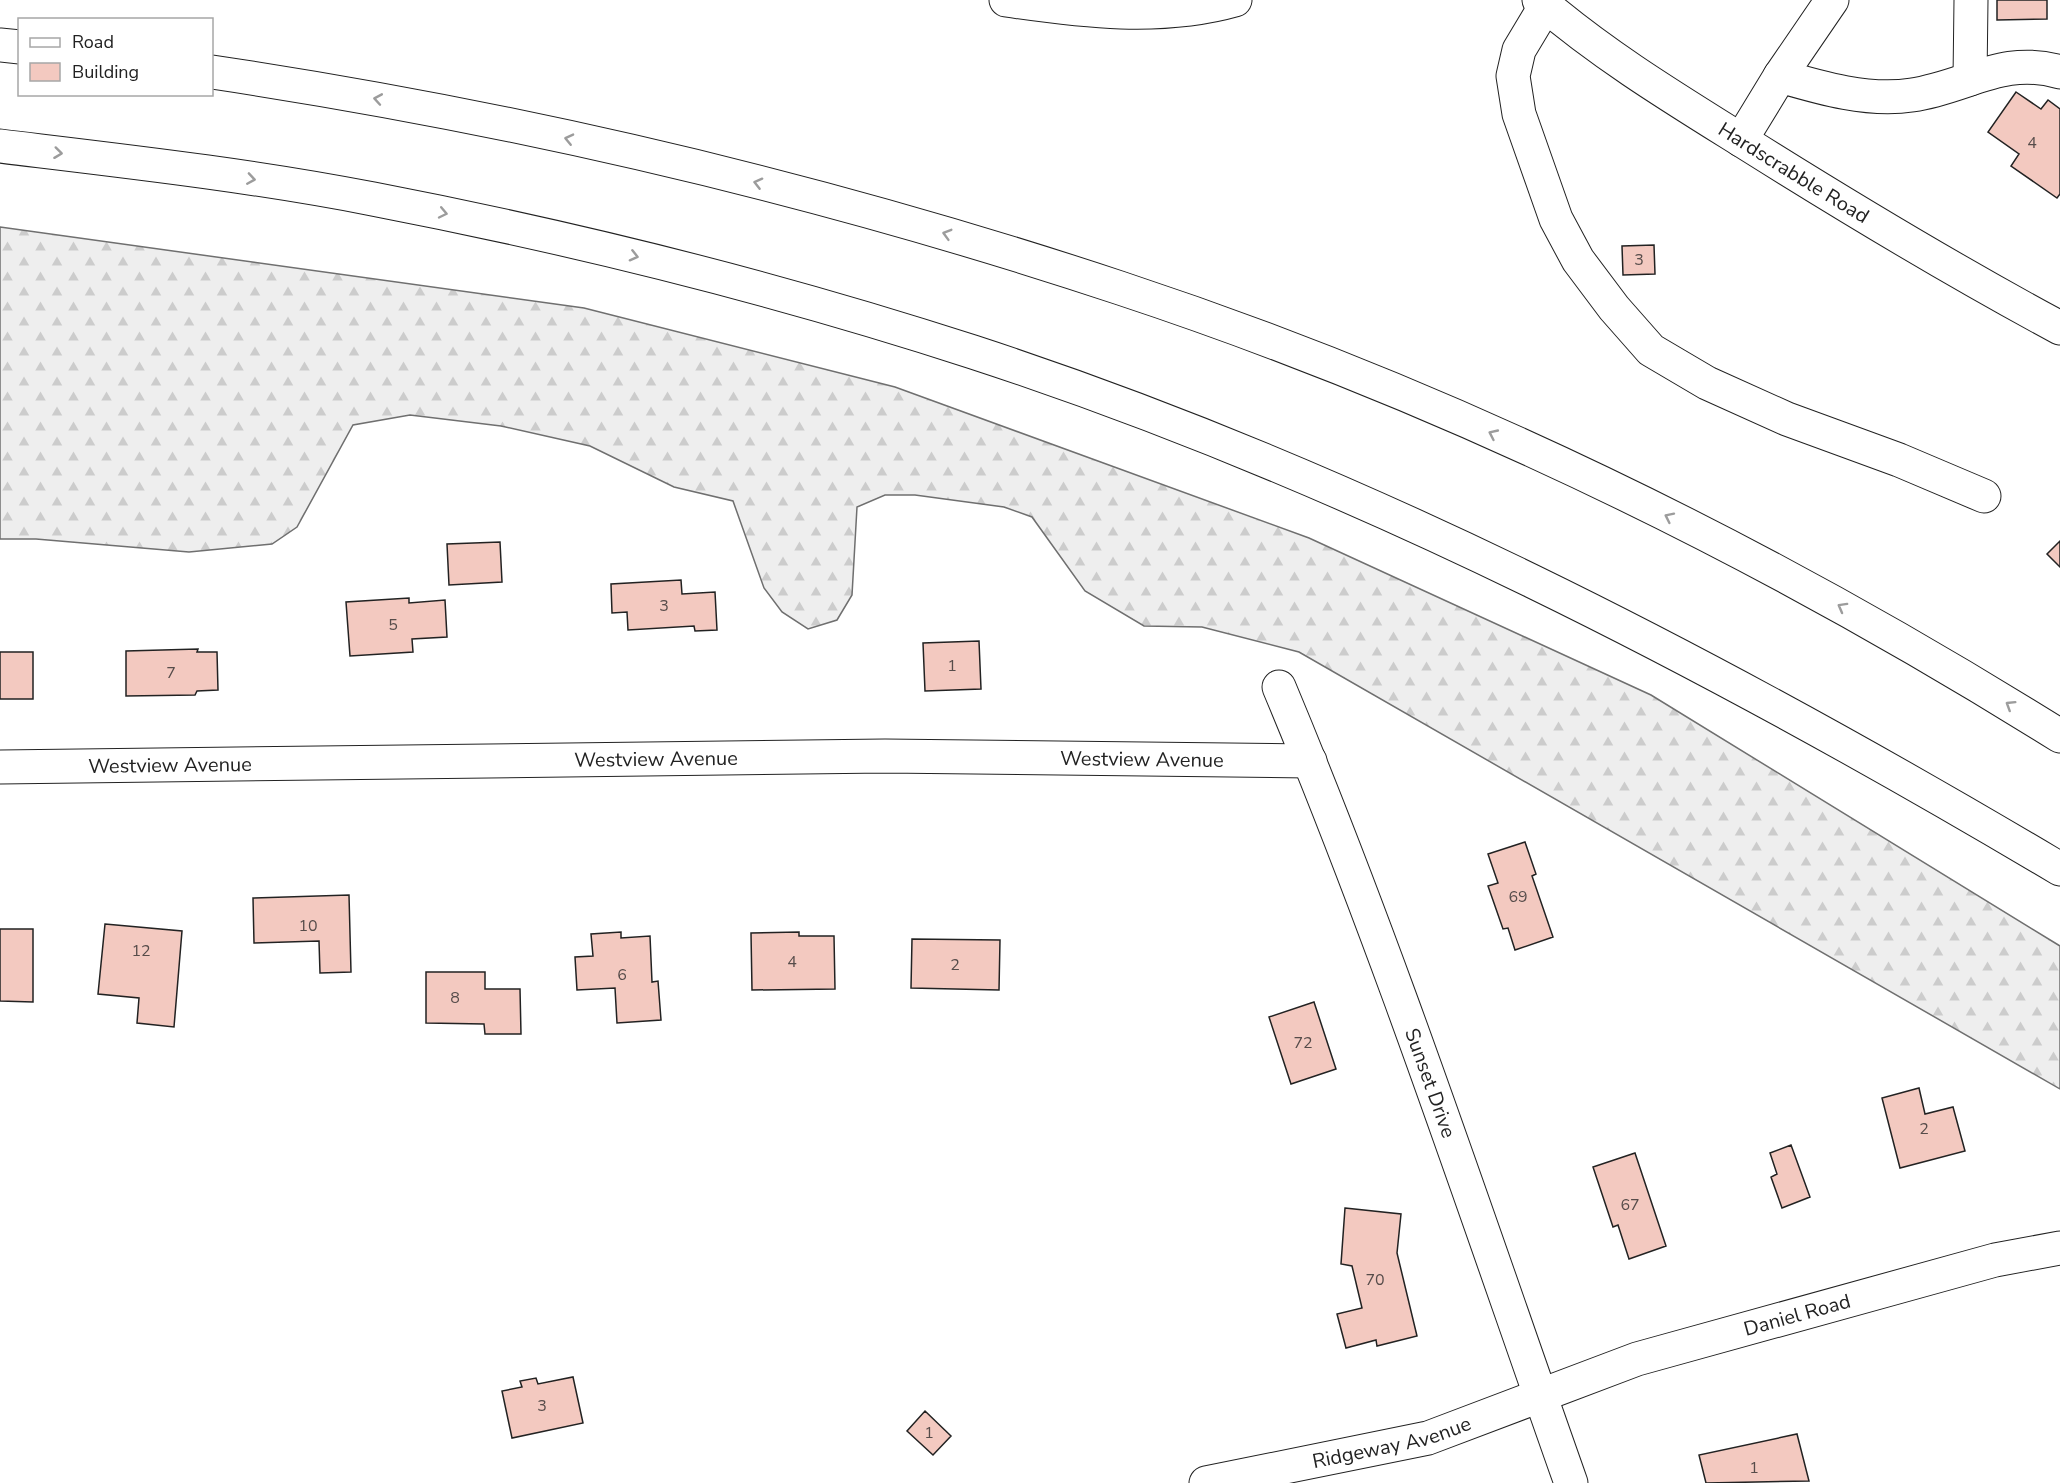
<svg xmlns="http://www.w3.org/2000/svg" width="2060" height="1483" font-family="'Nunito Sans',sans-serif">
	<style>
		.forest { fill: url(#forest-firs); stroke: #6f6f6f; stroke-width: 1.5 }
		.building { fill: #f3c9c0; stroke: #222; stroke-width: 1.5 }
		.lines { fill: none; stroke-linecap: round; stroke-linejoin: round }
		.minor-casing { stroke: #222; stroke-width: 35 }
		.major-casing { stroke: #222; stroke-width: 35 }
		.highway-casing { stroke: #222; stroke-width: 35 }
		.minor { stroke: #fff; stroke-width: 33 }
		.major { stroke: #fff; stroke-width: 33 }
		.highway { stroke: #fff; stroke-width: 33 }
		.oneway { stroke: #9c9c9c }
		.labels { text-anchor: middle; dominant-baseline: central; stroke-width: 4.5; stroke-linejoin: round; paint-order: stroke }
		.number-label { font-size: 16px; fill: #564c4a }
		.street-label { font-size: 20px; fill: #222; stroke: #fff }
	</style>
	<defs>
		<pattern id="forest-firs" width="22" height="20" patternUnits="userSpaceOnUse" patternTransform="scale(1.5)"><rect width="22" height="20" fill="#eee"/><path d="M5 1l3.5 6h-7zM16 11l3.5 6h-7z" fill="#ccc"/></pattern>
	</defs>
	<rect width="100%" height="100%" fill="#fff"/>
	<path class="forest" d="M0 227 584 308 895 387 1309 538 1651 695 2060 946V1089L1299 652 1202 627 1144 626 1085 591 1032 517 1004 507 915 495H885L857 507 852 595 837 620 808 629 782 612 764 588 733 501 674 487 590 446 501 426 410 415 353 425 297 527 272 544 189 552 36 539H0Z"/>
	<path class="building" d="M1997 0H2047V19L1997 20Z
		M2016 92 2041 109 2048 100 2060 109V194L2057 198 2011 166 2019 154 1988 132Z
		M1654 245 1655 274 1623 275 1622 246Z
		M2060 541V567L2047 554Z
		M500 542 502 582 449 585 447 544Z
		M681 580 682 594 715 592 717 630 695 631 694 626 628 630 627 612 612 613 611 584Z
		M409 598V603L445 600 447 637 412 639 413 652 350 656 346 602Z
		M979 641 981 689 925 691 923 643Z
		M198 649 197 652H217L218 690 197 691 195 695 126 696V651Z
		M0 652H33V699H0Z
		M1525 842 1536 874 1532 876 1553 937 1515 950 1508 928 1503 929 1488 886 1498 883 1488 854Z
		M349 895 351 972 320 973 319 941 254 943 253 898Z
		M105 924 182 931 174 1027 137 1023 139 998 98 994Z
		M0 929H33V1002L0 1001Z
		M621 932V938L650 936 652 982 658 981 661 1020 617 1023 615 988 577 990 575 957 593 956 591 934Z
		M799 932V936H834L835 989 752 990 751 933Z
		M912 939 1000 940 999 990 911 988Z
		M426 972H485V989H520L521 1034H485L484 1024 426 1023Z
		M1314 1002 1336 1069 1291 1084 1269 1017Z
		M1919 1088 1925 1114 1953 1107 1965 1151 1900 1168 1882 1098Z
		M1791 1145 1810 1197 1782 1208 1771 1177 1777 1174 1770 1153Z
		M1635 1153 1666 1246 1629 1259 1618 1225 1613 1227 1593 1167Z
		M1345 1208 1401 1214 1397 1253 1417 1336 1377 1346 1376 1340 1346 1348 1337 1314 1362 1308 1352 1266 1341 1264Z
		M573 1377 583 1423 512 1438 502 1391 522 1387 520 1381 536 1378 538 1384Z
		M925 1411 951 1436 933 1455 907 1431Z
		M1797 1434 1809 1481 1706 1483 1699 1455Z"/>
	<g class="lines">
		<g class="minor-casing">
			<g id="minor">
				<path d="M1546 5 1519 50 1513 76 1519 114 1556 219 1578 260 1614 308 1651 350 1707 383 1787 419 1899 460 1984 496"/>
				<path d="M1780 76 1832 0"/>
				<path d="M1970 79 1971 0"/>
				<path d="M1741 140 1780 76C1821 88 1869 102 1912 95 1967 87 2003 55 2060 72"/>
				<path id="s1" d="M1279 687C1388 947 1477 1217 1571 1483"/>
				<path id="s2" d="M0 767 885 756 1310 761"/>
				<path id="s3" d="M1206 1483 1428 1438 1637 1359 1995 1260 2060 1248"/>
			</g>
		</g>
		<g class="major-casing">
			<g id="major">
				<path d="M1006 0C1081 11 1161 21 1235 0"/>
				<path id="s4" d="M1539 0C1604 56 1677 100 1749 145 1851 209 1954 271 2060 328"/>
			</g>
		</g>
		<g class="highway-casing">
			<path id="highway" d="M0 45 20 47
				M212 72C519 118 825 190 1120 288 1450 397 1766 552 2060 736
				M0 146C124 161 250 175 373 199 575 238 776 288 973 352 1356 477 1715 664 2060 869"/>
		</g>
		<use href="#minor" class="minor"/>
		<use href="#major" class="major"/>
		<use href="#highway" class="highway"/>
	</g>
	<defs><path id="oneway-chevron" d="M-2-3.5L2.5 0L-2 3.5" fill="none" stroke-width="1.6" stroke-linecap="round" stroke-linejoin="round" transform="scale(1.5)"/></defs>
	<g class="oneway">
		<use href="#oneway-chevron" transform="translate(378 99) rotate(-170)"/>
		<use href="#oneway-chevron" transform="translate(569 139) rotate(-167)"/>
		<use href="#oneway-chevron" transform="translate(58 153) rotate(7)"/>
		<use href="#oneway-chevron" transform="translate(251 179) rotate(9)"/>
		<use href="#oneway-chevron" transform="translate(758 183) rotate(-166)"/>
		<use href="#oneway-chevron" transform="translate(443 213) rotate(12)"/>
		<use href="#oneway-chevron" transform="translate(947 234) rotate(-164)"/>
		<use href="#oneway-chevron" transform="translate(634 256) rotate(14)"/>
		<use href="#oneway-chevron" transform="translate(1493 434) rotate(-155)"/>
		<use href="#oneway-chevron" transform="translate(1669 517) rotate(-154)"/>
		<use href="#oneway-chevron" transform="translate(1842 607) rotate(-151)"/>
		<use href="#oneway-chevron" transform="translate(2010 705) rotate(-148)"/>
	</g>
	<g class="labels">
		<g class="number-label">
			<text x="2032" y="143">4</text>
			<text x="1639" y="260">3</text>
			<text x="664" y="606">3</text>
			<text x="393" y="625">5</text>
			<text x="952" y="666">1</text>
			<text x="171" y="673">7</text>
			<text x="1518" y="897">69</text>
			<text x="308" y="926">10</text>
			<text x="141" y="951">12</text>
			<text x="792" y="962">4</text>
			<text x="955" y="965">2</text>
			<text x="622" y="975">6</text>
			<text x="455" y="998">8</text>
			<text x="1303" y="1043">72</text>
			<text x="1924" y="1129">2</text>
			<text x="1630" y="1205">67</text>
			<text x="1375" y="1280">70</text>
			<text x="542" y="1406">3</text>
			<text x="929" y="1433">1</text>
			<text x="1754" y="1468">1</text>
		</g>
		<g class="street-label">
			<text stroke="none"><textPath href="#s4" startOffset="308">Hardscrabble Road</textPath></text>
			<text stroke="none"><textPath href="#s2" startOffset="1142">Westview Avenue</textPath></text>
			<text stroke="none"><textPath href="#s2" startOffset="656">Westview Avenue</textPath></text>
			<text stroke="none"><textPath href="#s2" startOffset="170">Westview Avenue</textPath></text>
			<text stroke="none"><textPath href="#s1" startOffset="424">Sunset Drive</textPath></text>
			<text stroke="none"><textPath href="#s3" startOffset="616">Daniel Road</textPath></text>
			<text stroke="none"><textPath href="#s3" startOffset="190">Ridgeway Avenue</textPath></text>
		</g>
	</g>
	<rect x="18" y="18" width="195" height="78" fill="#ffffff" stroke="#a7a7a7" stroke-width="1.5"/>
	<rect x="30" y="38" width="30" height="9" fill="#ffffff" stroke="#a7a7a7" stroke-width="1.5"/>
	<text x="72" y="48" font-size="18" fill="#222222">Road</text>
	<rect x="30" y="63" width="30" height="18" fill="#f3c9c0" stroke="#a7a7a7" stroke-width="1.5"/>
	<text x="72" y="78" font-size="18" fill="#222222">Building</text>
</svg>
